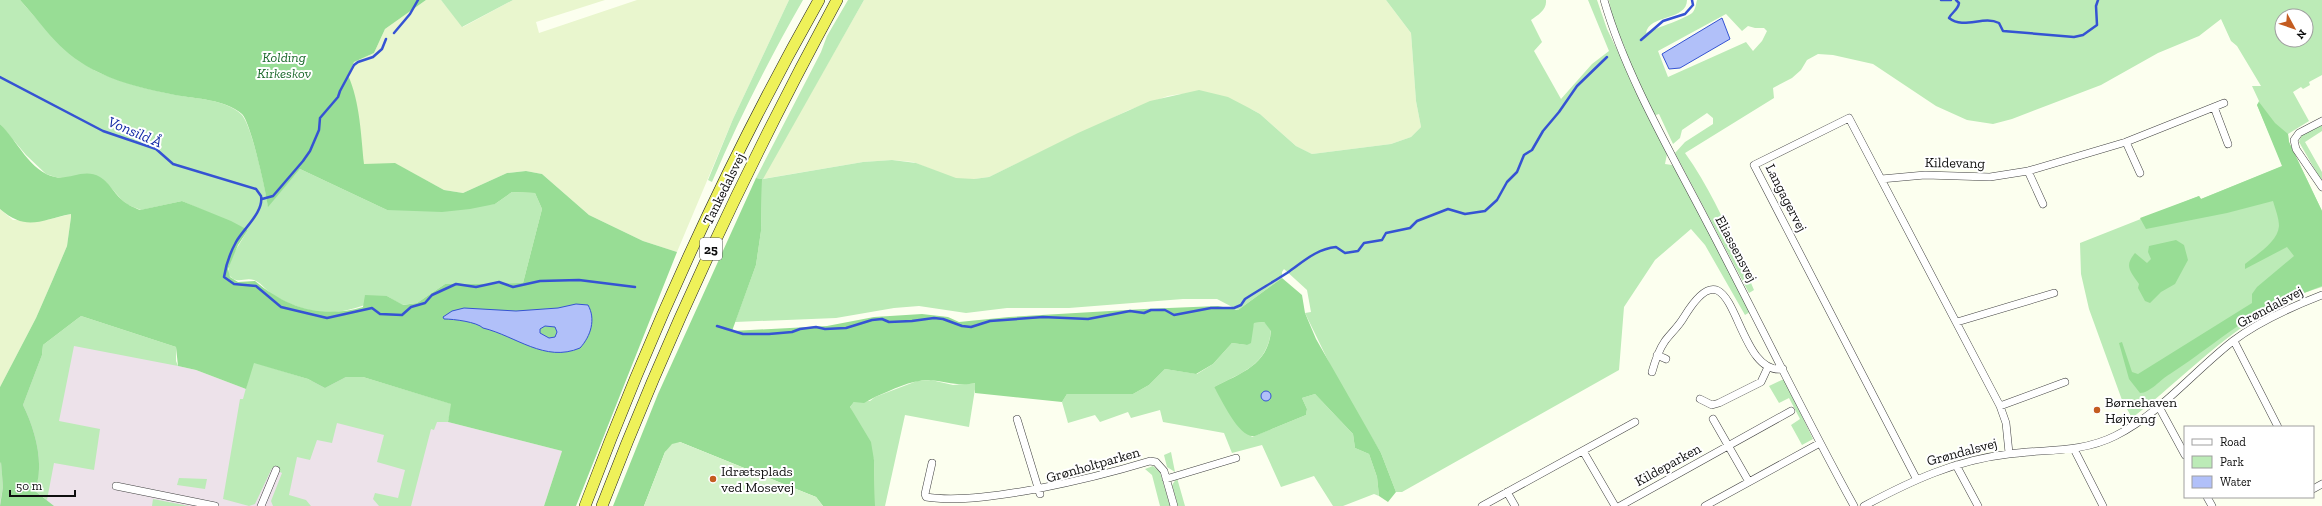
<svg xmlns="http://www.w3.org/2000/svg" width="2322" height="506" font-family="'Zilla Slab',serif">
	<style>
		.industrial { fill: #ede2ea }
		.farmland { fill: #e9f6ce }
		.green { fill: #bcebb7; fill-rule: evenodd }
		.forest { fill: #98dd95 }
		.pitch { fill: #d3f2c9 }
		.water { fill: #b1c0f9; stroke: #3553d3; fill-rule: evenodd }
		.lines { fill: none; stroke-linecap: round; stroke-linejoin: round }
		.stream { stroke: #3553d3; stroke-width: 2.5 }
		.minor-casing { stroke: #414141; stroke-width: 8 }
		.trunk-casing { stroke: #1f1f1f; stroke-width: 12 }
		.minor { stroke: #fff; stroke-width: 7 }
		.trunk { stroke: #eef159; stroke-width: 11 }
		.poi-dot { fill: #c45c20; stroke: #fff; stroke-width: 1.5 }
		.labels { text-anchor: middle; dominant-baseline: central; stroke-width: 4; stroke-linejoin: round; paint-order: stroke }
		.shield { fill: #fff; stroke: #565656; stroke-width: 1 }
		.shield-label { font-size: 13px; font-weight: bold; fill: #0e0e0e }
		.park-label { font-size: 14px; font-style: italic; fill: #1b692b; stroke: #fff }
		.street-label { font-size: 14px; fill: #0e0e0e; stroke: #fff }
		.poi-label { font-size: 14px; fill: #0e0e0e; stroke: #fff; text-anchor: start }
		.water-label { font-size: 15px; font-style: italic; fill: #1228a5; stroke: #fff }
	</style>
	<rect width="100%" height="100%" fill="#fcffef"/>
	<path class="industrial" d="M81 316 178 366 196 370 246 389 346 377 448 422 562 451 544 506H0V464L42 355Z"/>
	<path class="farmland" d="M426 0H441L463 27 513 0H605L536 22 539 33 637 0H789L733 119 677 252 643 241 589 215 542 174 526 171 507 173 463 193 444 190 396 164H363L359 120 348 75 354 62 374 53 385 29Z
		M864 0H1386L1411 33 1416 101 1421 127 1411 137 1391 144 1312 154 1296 146 1260 114 1251 109 1180 94 1168 96 1129 110 989 177 974 179H956L913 162 892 160 863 162 762 179Z
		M0 209 13 220H47L71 214V217L67 246 53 279 36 318 0 387Z"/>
	<path class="green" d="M0 0H20C40 23 73 61 100 73 123 83 150 90 176 95 197 99 224 99 241 114 251 122 266 191 268 206L300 169 387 210 495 204 512 192 535 193 542 209 523 283 445 284 417 303 402 305 387 296C343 315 321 320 276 297 268 293 262 283 254 280 244 277 237 285 229 275 225 264 242 240 248 230L182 201 141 210 128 205 121 199 106 182 55 177 46 174 26 155 0 124Z
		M441 0H513L462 27Z
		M789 0H803C769 59 739 119 712 182L708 180 733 119Z
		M848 0H864L763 179 863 162 892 160 916 163 956 178 974 179 989 177 1078 133 1150 101 1199 90 1228 97 1251 109 1260 114 1296 146 1312 154 1391 144 1411 137 1421 127 1416 101 1411 33 1386 0H1546C1547 10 1538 15 1531 20L1542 42 1534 51 1561 99 1592 64 1609 51 1588 0H1597L1607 29 1620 56 1626 50 1613 21 1609 0H1687C1687 21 1649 14 1646 33 1656 28 1688 18 1693 12 1696 8 1696 3 1697 0H2322V75L2309 82 2310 85 2303 89 2301 87 2293 92 2309 121 2288 134 2289 142 2322 211V287C2244 310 2194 370 2132 418L2122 400 2089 309 2081 274 2080 243 2199 196 2201 199 2283 166 2257 105 2259 101 2252 86H2261L2237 46 2231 41 2221 19 2199 36 2158 53 2101 85 2012 119 1993 124 1967 120 1936 106 1873 64 1833 55 1818 54 1807 60 1801 70 1792 78 1773 88 1774 98 1685 153C1715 195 1734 243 1754 290L1749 293 1675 153 1685 142 1713 124V118L1707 113 1682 130 1680 138 1673 144 1659 114 1649 117 1667 154 1665 164 1672 165 1675 168 1750 312 1745 315 1705 245 1691 229 1655 260 1624 307 1619 370 1402 492H1396L1381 453 1339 383 1305 313 1311 312 1307 290 1284 269 1282 272V278L1238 310 1217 299H1183L1069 308H1007L966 313 919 306 894 308 836 318 735 322 756 265 761 231 762 179 756 178 821 52 827 36ZM1726 14 1742 31 1748 26 1755 28H1764L1767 31 1762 41 1753 51 1746 42 1668 77 1658 51ZM2282 16H2306V40H2282Z
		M2322 124V131L2305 142 2322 172V182L2299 142 2302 134Z
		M81 316 176 347V361L178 366 74 346 59 421 100 429 94 470 54 463 47 500 35 491C36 484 39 476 39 469 40 448 32 423 23 405L42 355 43 345Z
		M1264 322 1271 330C1268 365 1241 373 1214 387L1252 437 1306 415 1307 409 1302 398 1315 394 1353 434 1355 448 1369 454 1377 477 1379 496 1374 494 1343 506H1333L1314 476 1281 487 1262 445 1232 453 1224 433 1163 422 1160 410 1131 418 1128 412 1100 422 1095 415 1068 423 1062 402 1067 394H1133L1149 385 1165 369 1197 374 1213 364 1232 343 1247 345 1254 323Z
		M253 362 308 379 325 388 346 377H363L452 404 448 422H437L434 430 431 429 411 506H379L373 499 375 493 398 498 405 470 377 462 384 435 337 423 332 443 317 440 310 460 297 457 289 495 306 500 311 506H273L271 501 282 473 272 468 255 504 249 506 223 499 240 399H243Z
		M1784 379 1813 439 1802 445 1791 425 1800 419 1789 398 1779 403 1769 386Z
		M931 380 953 385 976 383 969 427 905 415 885 506H875L874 460 850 407 854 402 870 401 875 397 917 381Z
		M1171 452 1175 472 1167 467 1164 455Z
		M1 461 3 487 0 503V464Z
		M1153 466 1160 472 1170 506H1160L1152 475 1145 469Z
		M179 478 207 479 205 489 177 485Z
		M1177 478 1185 506H1178L1172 485Z
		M153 499 189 506H152Z"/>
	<path class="forest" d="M20 0H426L385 29 374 53 354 62 348 75C360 102 361 135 364 164L395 163 444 190 463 193 507 173 526 171 542 174 589 215 643 241 677 252 576 506H544L562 451 448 422 451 404 363 377H346L325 388 308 379 254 363 246 389 196 370 178 366 176 347 81 316 43 345 42 355 23 405C32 423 40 448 39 469 39 476 37 484 35 491L54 506H0L3 487 1 462 0 464V387L36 318 53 279 67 246 71 217V214C40 220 27 232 0 209V124C17 140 30 172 55 177 71 180 84 168 100 177 109 182 114 193 121 199 127 205 133 207 140 210L182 201 231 221 248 230 238 245 228 269 230 277 238 282 255 281C287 308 322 319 363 307L365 295 387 296 403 305 417 303 445 284 523 283 542 209 535 193 512 192 495 204 470 209 442 212 387 210 300 169 268 207C266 192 251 123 242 114 224 99 197 99 175 95 150 90 123 84 100 73 60 54 48 31 20 0Z
		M2259 102 2275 123 2288 134 2289 142 2322 211V286C2298 295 2275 304 2252 317 2224 334 2198 356 2170 374 2161 379 2150 393 2140 393L2129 379 2119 343 2122 342 2132 372 2138 374 2252 303V294L2257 287 2294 256 2287 247 2245 269V264C2256 255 2278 242 2279 226 2279 218 2275 208 2273 201L2227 213 2146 229 2140 218 2199 196 2201 199 2282 166 2257 105Z
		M756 178 762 179 761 231 756 265 732 331 827 326 874 317 922 314 948 317 959 322 1009 317 1144 309 1218 306 1238 310 1282 278 1302 295 1305 313 1316 339 1381 453 1396 492 1388 502 1379 496 1377 477 1369 454 1355 448 1353 434 1315 394 1302 398 1307 409 1306 415 1255 436C1239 439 1222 400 1214 387 1241 373 1268 365 1271 331L1264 322 1254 323 1251 343 1247 345 1232 343 1213 364 1196 374 1165 369 1149 385 1133 394H1067L1062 402 975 393V383C959 387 945 381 929 380 910 380 892 390 875 397L864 403 854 402 850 407 871 442 874 460 875 506H823L816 497 680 442 665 452 644 506H613L658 394Z
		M2176 240 2184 245 2188 260 2175 284 2161 292 2150 303 2145 301 2138 288 2139 284C2130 271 2124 266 2135 253L2147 263 2151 259 2148 252 2149 246Z"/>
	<path class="pitch" d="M680 442 816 497 823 506H644L665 452 672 444Z"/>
	<path class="water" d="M1722 18 1730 39 1680 68 1669 69 1662 54Z
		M576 304 588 305C596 319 591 336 580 348 545 363 516 336 483 328 477 322 454 319 444 319L443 317 452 311 464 308 516 311 558 308ZM545 326 555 327 557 332 555 337 549 338 540 333V329Z
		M1261 396a5 5 0 1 1 10 0a5 5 0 1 1-10 0Z"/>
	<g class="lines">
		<path class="stream" d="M1941 0H1951
			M1956 0 1959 3C1958 10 1952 12 1949 18 1964 30 1983 15 1999 23L2003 31 2074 37 2083 35 2097 25 2096 6 2098 0
			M394 33 410 14 418 0
			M1641 40 1663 21 1685 14 1693 5 1692 0
			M0 77 103 131 156 149 173 164 256 189 261 196C264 212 244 228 236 242 230 253 226 264 224 277L234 284 256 286 281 307 327 318 372 308 380 314 402 315 411 307 425 303 432 295 456 284 476 287 499 282 513 287 540 281 579 280 635 287
			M262 199 273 196 303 161 310 151 319 130 320 118 338 97 340 91 354 65 358 62 373 57 382 49 386 39
			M717 326 743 334H769L792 332 800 329 816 327 825 329 846 328 872 320 882 319 889 322 912 321 934 318 943 319 962 326 971 327 990 321 1043 317 1088 319 1130 311 1144 313 1151 310H1165L1174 315 1211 308H1234L1241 305 1245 299C1259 290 1273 282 1287 273 1303 262 1316 249 1336 247L1345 253 1358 251 1364 243 1382 240 1386 233 1410 228 1417 221 1448 209 1465 214 1485 211 1497 200 1507 182 1517 172 1524 155 1532 150 1543 131 1559 112 1577 86 1607 57"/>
		<g class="minor-casing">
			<path id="minor" d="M1604 0C1626 77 1674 158 1711 230 1759 322 1804 415 1854 506
				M2214 107 2228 144
				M2322 121 2299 133 2294 140 2296 149 2322 187
				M2126 142 2140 173
				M2028 171 2043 204
				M1881 179 1925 175 1990 177 2028 171 2126 142 2224 103
				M1957 322 2054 293
				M2234 341 2278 427
				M1657 355 1666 359
				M1652 372C1655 361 1658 351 1665 341 1671 333 1679 326 1684 317 1737 230 1732 377 1783 369
				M1700 399 1712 405 1719 403 1761 382 1768 367
				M2000 406 2065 382
				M2159 407 2185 455
				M1017 419 1040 494
				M1713 419 1749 482
				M2074 449 2103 506
				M1583 451 1615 506
				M932 463 925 494 926 497C980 506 1094 478 1150 461L1156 462 1164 471 1174 506
				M1956 465 1978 506
				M1916 478 1754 165 1849 118 2000 406 2006 423 2009 453
				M1166 479 1236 458
				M116 486 215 506
				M2313 489 2322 484
				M1507 492 1515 506
				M2207 497 2212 506
				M261 506 276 470
				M1482 506 1635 422
				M1620 506 1791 411
				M1705 506 1820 443
				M1864 506C1911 481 1955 460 2009 454 2045 449 2081 453 2115 436 2161 413 2193 372 2233 341 2259 321 2291 307 2322 295"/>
		</g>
		<g class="trunk-casing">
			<path id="trunk" d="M585 506C650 333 728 161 819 0
				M602 506C669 332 748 164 837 0"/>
		</g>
		<use href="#minor" class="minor"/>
		<use href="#trunk" class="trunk"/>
	</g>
	<g class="poi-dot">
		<circle cx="2097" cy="410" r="4"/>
		<circle cx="713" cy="479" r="4"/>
	</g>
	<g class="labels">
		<rect class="shield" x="700" y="238" width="22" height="22" rx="3"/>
		<g class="shield-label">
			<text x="711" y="249">25</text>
		</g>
		<g class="park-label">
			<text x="284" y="57">Kolding<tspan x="284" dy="16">Kirkeskov</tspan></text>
		</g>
		<g class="street-label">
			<text transform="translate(1955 163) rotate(1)">Kildevang</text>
			<text transform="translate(724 189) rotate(-64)">Tankedalsvej</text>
			<text transform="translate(1786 198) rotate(63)">Langagervej</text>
			<text transform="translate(1736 249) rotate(62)">Eliassensvej</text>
			<text transform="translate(2270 307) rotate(-28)">Grøndalsvej</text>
			<text transform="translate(1962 452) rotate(-15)">Grøndalsvej</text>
			<text transform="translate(1093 465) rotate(-16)">Grønholtparken</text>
			<text transform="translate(1668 465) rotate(-29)">Kildeparken</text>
		</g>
		<g class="poi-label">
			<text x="2105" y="402">Børnehaven<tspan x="2105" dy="16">Højvang</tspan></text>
			<text x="721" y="471">Idrætsplads<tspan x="721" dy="16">ved Mosevej</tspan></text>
		</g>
		<g class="water-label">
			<text transform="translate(135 132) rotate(23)">Vonsild Å</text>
		</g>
	</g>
	<rect x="2184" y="426" width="130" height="72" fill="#ffffff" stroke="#9f9f9f"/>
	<rect x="2192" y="439" width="20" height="6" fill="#ffffff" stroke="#9f9f9f"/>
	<text x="2220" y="446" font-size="12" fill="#0e0e0e">Road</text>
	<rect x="2192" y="456" width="20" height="12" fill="#bcebb7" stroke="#9f9f9f"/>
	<text x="2220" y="466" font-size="12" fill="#0e0e0e">Park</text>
	<rect x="2192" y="476" width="20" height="12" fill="#b1c0f9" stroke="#9f9f9f"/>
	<text x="2220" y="486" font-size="12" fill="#0e0e0e">Water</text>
	<g transform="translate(2294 28) rotate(130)"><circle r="19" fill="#ffffff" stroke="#9f9f9f"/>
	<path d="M0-3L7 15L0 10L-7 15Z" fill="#c45c20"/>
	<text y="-6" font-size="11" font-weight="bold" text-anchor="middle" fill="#0e0e0e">N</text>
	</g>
	<path d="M10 490v6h65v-6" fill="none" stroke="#0e0e0e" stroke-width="2"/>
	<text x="16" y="490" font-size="12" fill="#0e0e0e" stroke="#ffffff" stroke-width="3" paint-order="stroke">50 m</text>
</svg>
